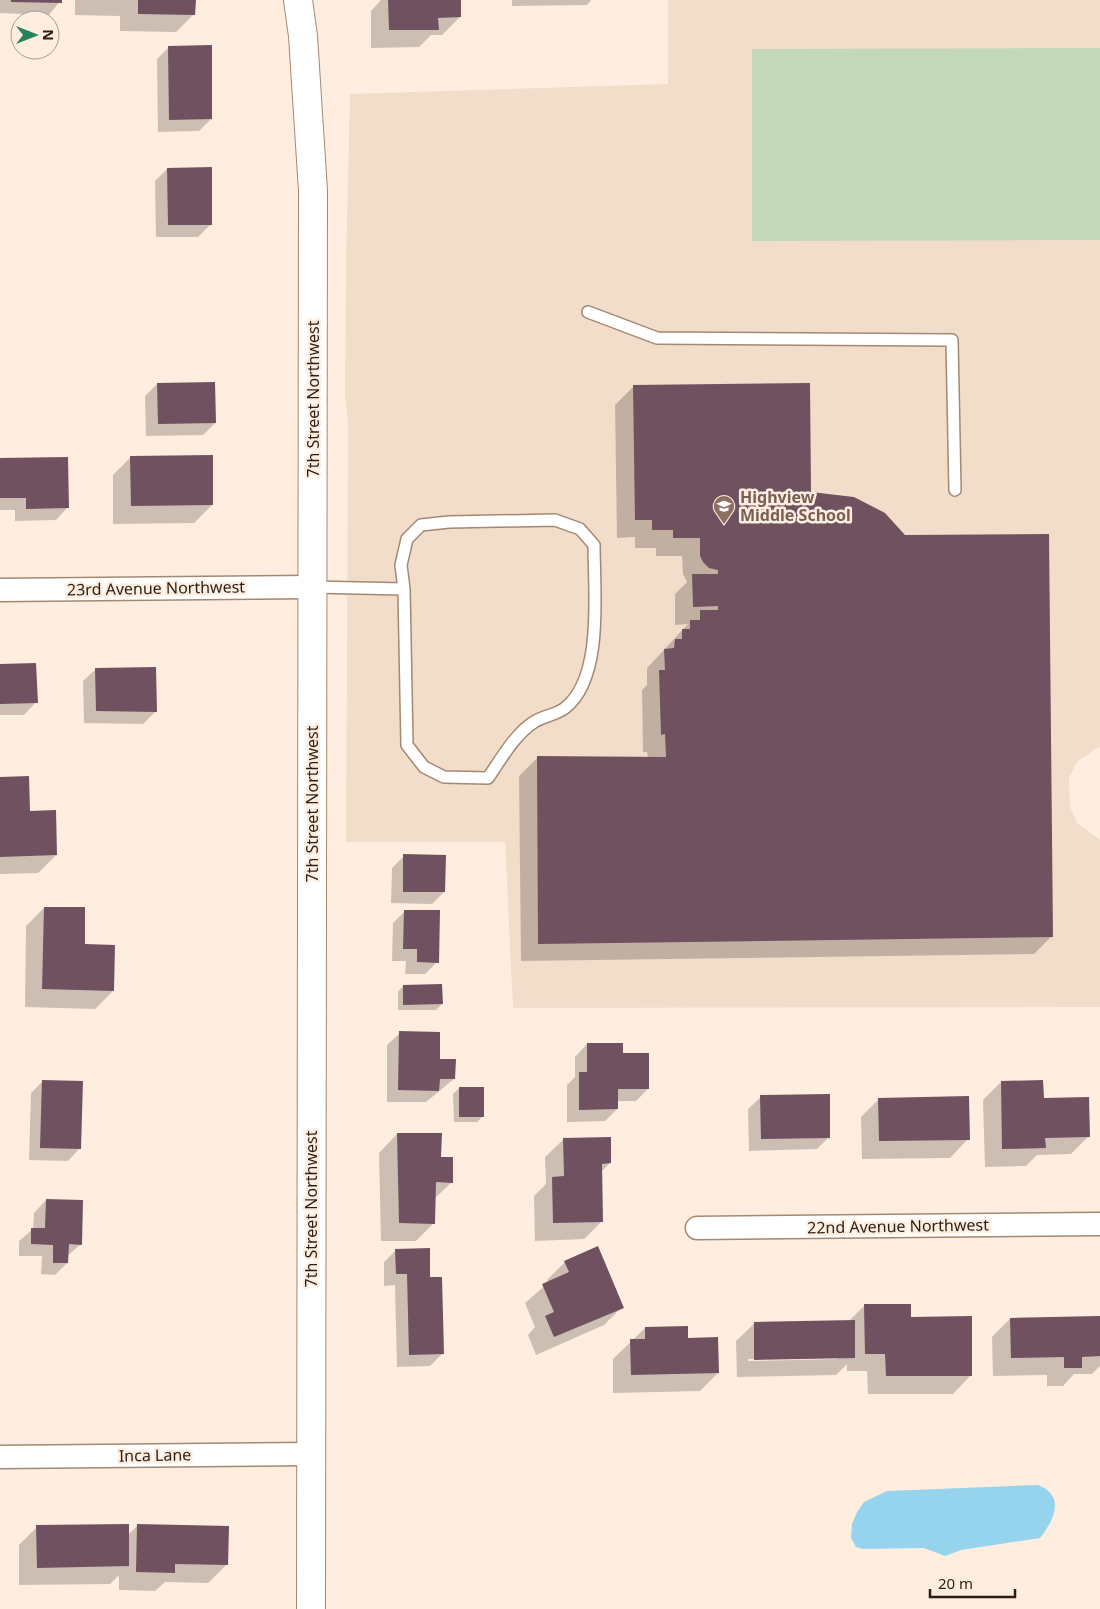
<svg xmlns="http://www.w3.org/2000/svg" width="1100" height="1609" font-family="'Noto Sans',sans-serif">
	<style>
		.built { fill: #f2ddcb }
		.green { fill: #c3d8bb }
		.water { fill: #96d4ee }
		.shadow { fill: #0003; fill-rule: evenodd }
		.building { fill: #705160 }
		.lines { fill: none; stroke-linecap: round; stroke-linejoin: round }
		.lane-casing { stroke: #a38872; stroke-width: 14 }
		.street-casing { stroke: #a38872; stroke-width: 25 }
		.secondary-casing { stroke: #a38872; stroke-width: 30 }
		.lane { stroke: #fff; stroke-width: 11 }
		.street { stroke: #fff; stroke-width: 22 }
		.secondary { stroke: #fff; stroke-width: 28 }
		.labels { text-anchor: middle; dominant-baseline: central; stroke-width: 5; stroke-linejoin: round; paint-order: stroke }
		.street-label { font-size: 16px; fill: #291f16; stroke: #ffeedf }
		.education-label { font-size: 16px; font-weight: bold; fill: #785e54; stroke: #ffeedf; text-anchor: start }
	</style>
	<rect width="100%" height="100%" fill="#ffeedf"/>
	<path class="built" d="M668 0H1100V746L1078 761 1069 777 1070 807 1078 824 1100 840V1007L513 1008 505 842H346L348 424 345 395 346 260 350 94 668 84Z"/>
	<path class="green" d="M1100 48V240L752 241V49Z"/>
	<path class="water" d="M1038 1485C1066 1496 1054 1520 1040 1538L961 1550 945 1556 924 1548 863 1549 856 1547 851 1538 852 1524 857 1512 864 1502 887 1491Z"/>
	<path class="shadow" d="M0 0H61L49 15 0 13Z
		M75 0H194V14L176 32 120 31V16L75 15Z
		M381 0H460V17L442 35H431L419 47 371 48V11Z
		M512 0H591L587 5 512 6Z
		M169 47 211 119 199 131 158 132 157 59Z
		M167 169 211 224 198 237H156L155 181Z
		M157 384 215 423 203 435 146 436 145 396Z
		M633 387 810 493 1052 936 1034 954 521 961 519 776 537 758H648L647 752H643L642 690 647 685V668L688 624 675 625V594L687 582 683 574 682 556H656V548H635V537L617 538 615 405Z
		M131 457 212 505 194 523 113 524V475Z
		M0 459 68 507 56 520 15 521V510H0Z
		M0 666 36 702 24 715H0Z
		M96 669 156 711 143 724 84 723 83 681Z
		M0 778 28 812 56 855 38 873 0 874Z
		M404 856 444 892 432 904 391 903 392 868Z
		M44 908 83 945 113 991 95 1009 25 1007 26 926Z
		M405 911 437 962 425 974H405L406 961H392L393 923Z
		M403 986 442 1004 436 1010H398V992Z
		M400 1033 439 1061 454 1079 426 1102H387V1045Z
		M587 1044 622 1055 648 1089 636 1101H617V1109L605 1121 567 1122V1085L575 1077V1057Z
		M43 1081 80 1148 68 1161 29 1160 31 1093Z
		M1001 1082 1043 1099 1089 1136 1071 1154 1037 1155 1026 1166 985 1167 983 1100Z
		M459 1088 483 1116 477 1122H454L453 1094Z
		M761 1097 829 1137 817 1149 749 1151 748 1109Z
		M879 1099 968 1139 950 1158 862 1159 861 1117Z
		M397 1134 440 1158 452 1182 434 1199V1223L416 1241H381L379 1153Z
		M564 1139 610 1163 601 1172 602 1221 584 1239 535 1241 534 1196 546 1184 545 1157Z
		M46 1200 81 1244 67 1256V1263L55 1275 41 1274 42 1256H19V1241L33 1229 34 1213Z
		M396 1250 429 1278 443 1353 430 1366 397 1367 395 1285 384 1286V1262Z
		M565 1262 622 1307 604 1325 536 1355 528 1335 535 1327 525 1303 548 1283 547 1280Z
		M865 1305 910 1318 971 1375 953 1394H868L867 1371H847V1364L836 1375 737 1377 736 1341 755 1323 848 1322ZM837 1357V1359L748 1361V1359Z
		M1100 1317V1366L1092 1374H1074L1063 1386H1047V1375L993 1376 992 1337 1010 1319Z
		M645 1328 718 1373 700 1391 613 1393V1359Z
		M138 1525 226 1565 208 1583 165 1582 155 1591 119 1590V1575L110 1584 19 1585V1545L37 1527 128 1535Z"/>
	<path class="building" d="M11 0H62V3L11 2Z
		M138 0H196L195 15 138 14Z
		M388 0H461V17L438 18 439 30H389Z
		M212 45V119L169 120 168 46Z
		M212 167V225H168L167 168Z
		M215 382 216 423 158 424 157 383Z
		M810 383 811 492 854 497 885 513 905 535 1049 534 1053 937 538 944 537 756 666 757 665 734 661 735 659 670H665L664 649 674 648 675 639H682V629H690V620H700V610H718V606L693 607 692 574H718V570L709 568 703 562 700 556V538H673V530H652V520H635L633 385Z
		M213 455V505L131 506 130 456Z
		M68 457 69 508 26 509V498H0V458Z
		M36 663 38 703 0 704V664Z
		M156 667 157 712 96 711 95 668Z
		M29 776 30 811 56 810 57 855 0 857V777Z
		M403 854 446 855 445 892H403Z
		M44 907H85V944L115 945 114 991 42 989Z
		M404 910H440L439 963 417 962V949H403Z
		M442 984 443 1004 403 1005V985Z
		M399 1031 440 1032V1059H456L455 1079H440L439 1091 398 1090Z
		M587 1043H623V1053H649V1089H618V1109L579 1110V1072H587Z
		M42 1080 83 1081 81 1149 40 1148Z
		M1043 1080 1044 1098 1089 1097 1090 1137 1045 1138 1046 1148 1002 1149 1001 1081Z
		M459 1087H484V1117H459Z
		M830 1094V1138L761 1139 760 1095Z
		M969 1096 970 1140 879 1141 878 1098Z
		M397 1133H442L441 1157H453V1183L436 1182 435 1224 399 1223Z
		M611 1137V1163L602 1164 603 1222 553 1223 552 1177 564 1176 563 1138Z
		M46 1199 83 1200 82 1245 69 1244 68 1263H53V1245L31 1244V1228H45Z
		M598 1246 624 1308 554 1337 545 1316 554 1312 542 1284 569 1272 564 1261Z
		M430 1248V1277H442L444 1354 409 1355 407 1274H396L395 1249Z
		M864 1304H911V1317L972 1316V1376H886L885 1354H865Z
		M1100 1316V1356L1082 1357V1368H1064V1357L1011 1358 1010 1318Z
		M855 1320V1358L754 1360V1322Z
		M688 1326V1338L718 1337 719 1373 631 1375 630 1339H645V1327Z
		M129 1524V1566L37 1568 36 1525Z
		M137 1524 229 1526 228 1565 175 1564V1573L136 1572Z"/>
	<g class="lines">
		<g class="lane-casing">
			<path id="lane" d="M588 312 657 338 952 340 955 490
				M312 587 404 589 407 745 424 767 444 777 488 778C501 759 515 734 534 722 543 716 556 715 565 708 604 678 594 590 594 545L580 529 555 520 449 522 421 525 407 539 401 565 404 589"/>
		</g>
		<g class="street-casing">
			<path id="street" d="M0 590 312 587
				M697 1228 1100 1224
				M0 1457 310 1454"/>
		</g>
		<g class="secondary-casing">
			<path id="secondary" d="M298 0 303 36 313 191 311 1609"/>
		</g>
		<use href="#lane" class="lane"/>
		<use href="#street" class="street"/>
		<use href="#secondary" class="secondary"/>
	</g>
	<defs>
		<g id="school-pin" transform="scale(1.125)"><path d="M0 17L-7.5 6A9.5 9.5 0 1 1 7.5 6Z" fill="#8d6e63" stroke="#ffeedf"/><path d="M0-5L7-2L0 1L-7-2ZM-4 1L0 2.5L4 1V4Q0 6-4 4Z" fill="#fff"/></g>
	</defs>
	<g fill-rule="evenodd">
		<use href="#school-pin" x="724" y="506"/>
	</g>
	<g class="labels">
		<g class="street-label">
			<text transform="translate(313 399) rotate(-90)">7th Street Northwest</text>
			<text transform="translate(156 588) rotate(-1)">23rd Avenue Northwest</text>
			<text transform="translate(312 804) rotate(-90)">7th Street Northwest</text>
			<text transform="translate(311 1209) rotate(-90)">7th Street Northwest</text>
			<text transform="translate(898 1226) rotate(-1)">22nd Avenue Northwest</text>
			<text transform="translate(155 1455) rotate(-1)">Inca Lane</text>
		</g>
		<g class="education-label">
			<text x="740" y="497">Highview<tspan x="740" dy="18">Middle School</tspan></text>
		</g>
	</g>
	<g transform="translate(35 35) rotate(90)"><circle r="24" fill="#ffeedf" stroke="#a99b8f"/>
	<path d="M0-4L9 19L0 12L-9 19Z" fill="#25845c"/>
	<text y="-8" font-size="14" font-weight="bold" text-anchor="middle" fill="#291f16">N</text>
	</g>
	<path d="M930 1589v8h85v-8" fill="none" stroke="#291f16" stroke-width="2.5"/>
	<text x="938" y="1589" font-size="15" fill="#291f16" stroke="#ffeedf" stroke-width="4" paint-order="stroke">20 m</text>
</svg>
